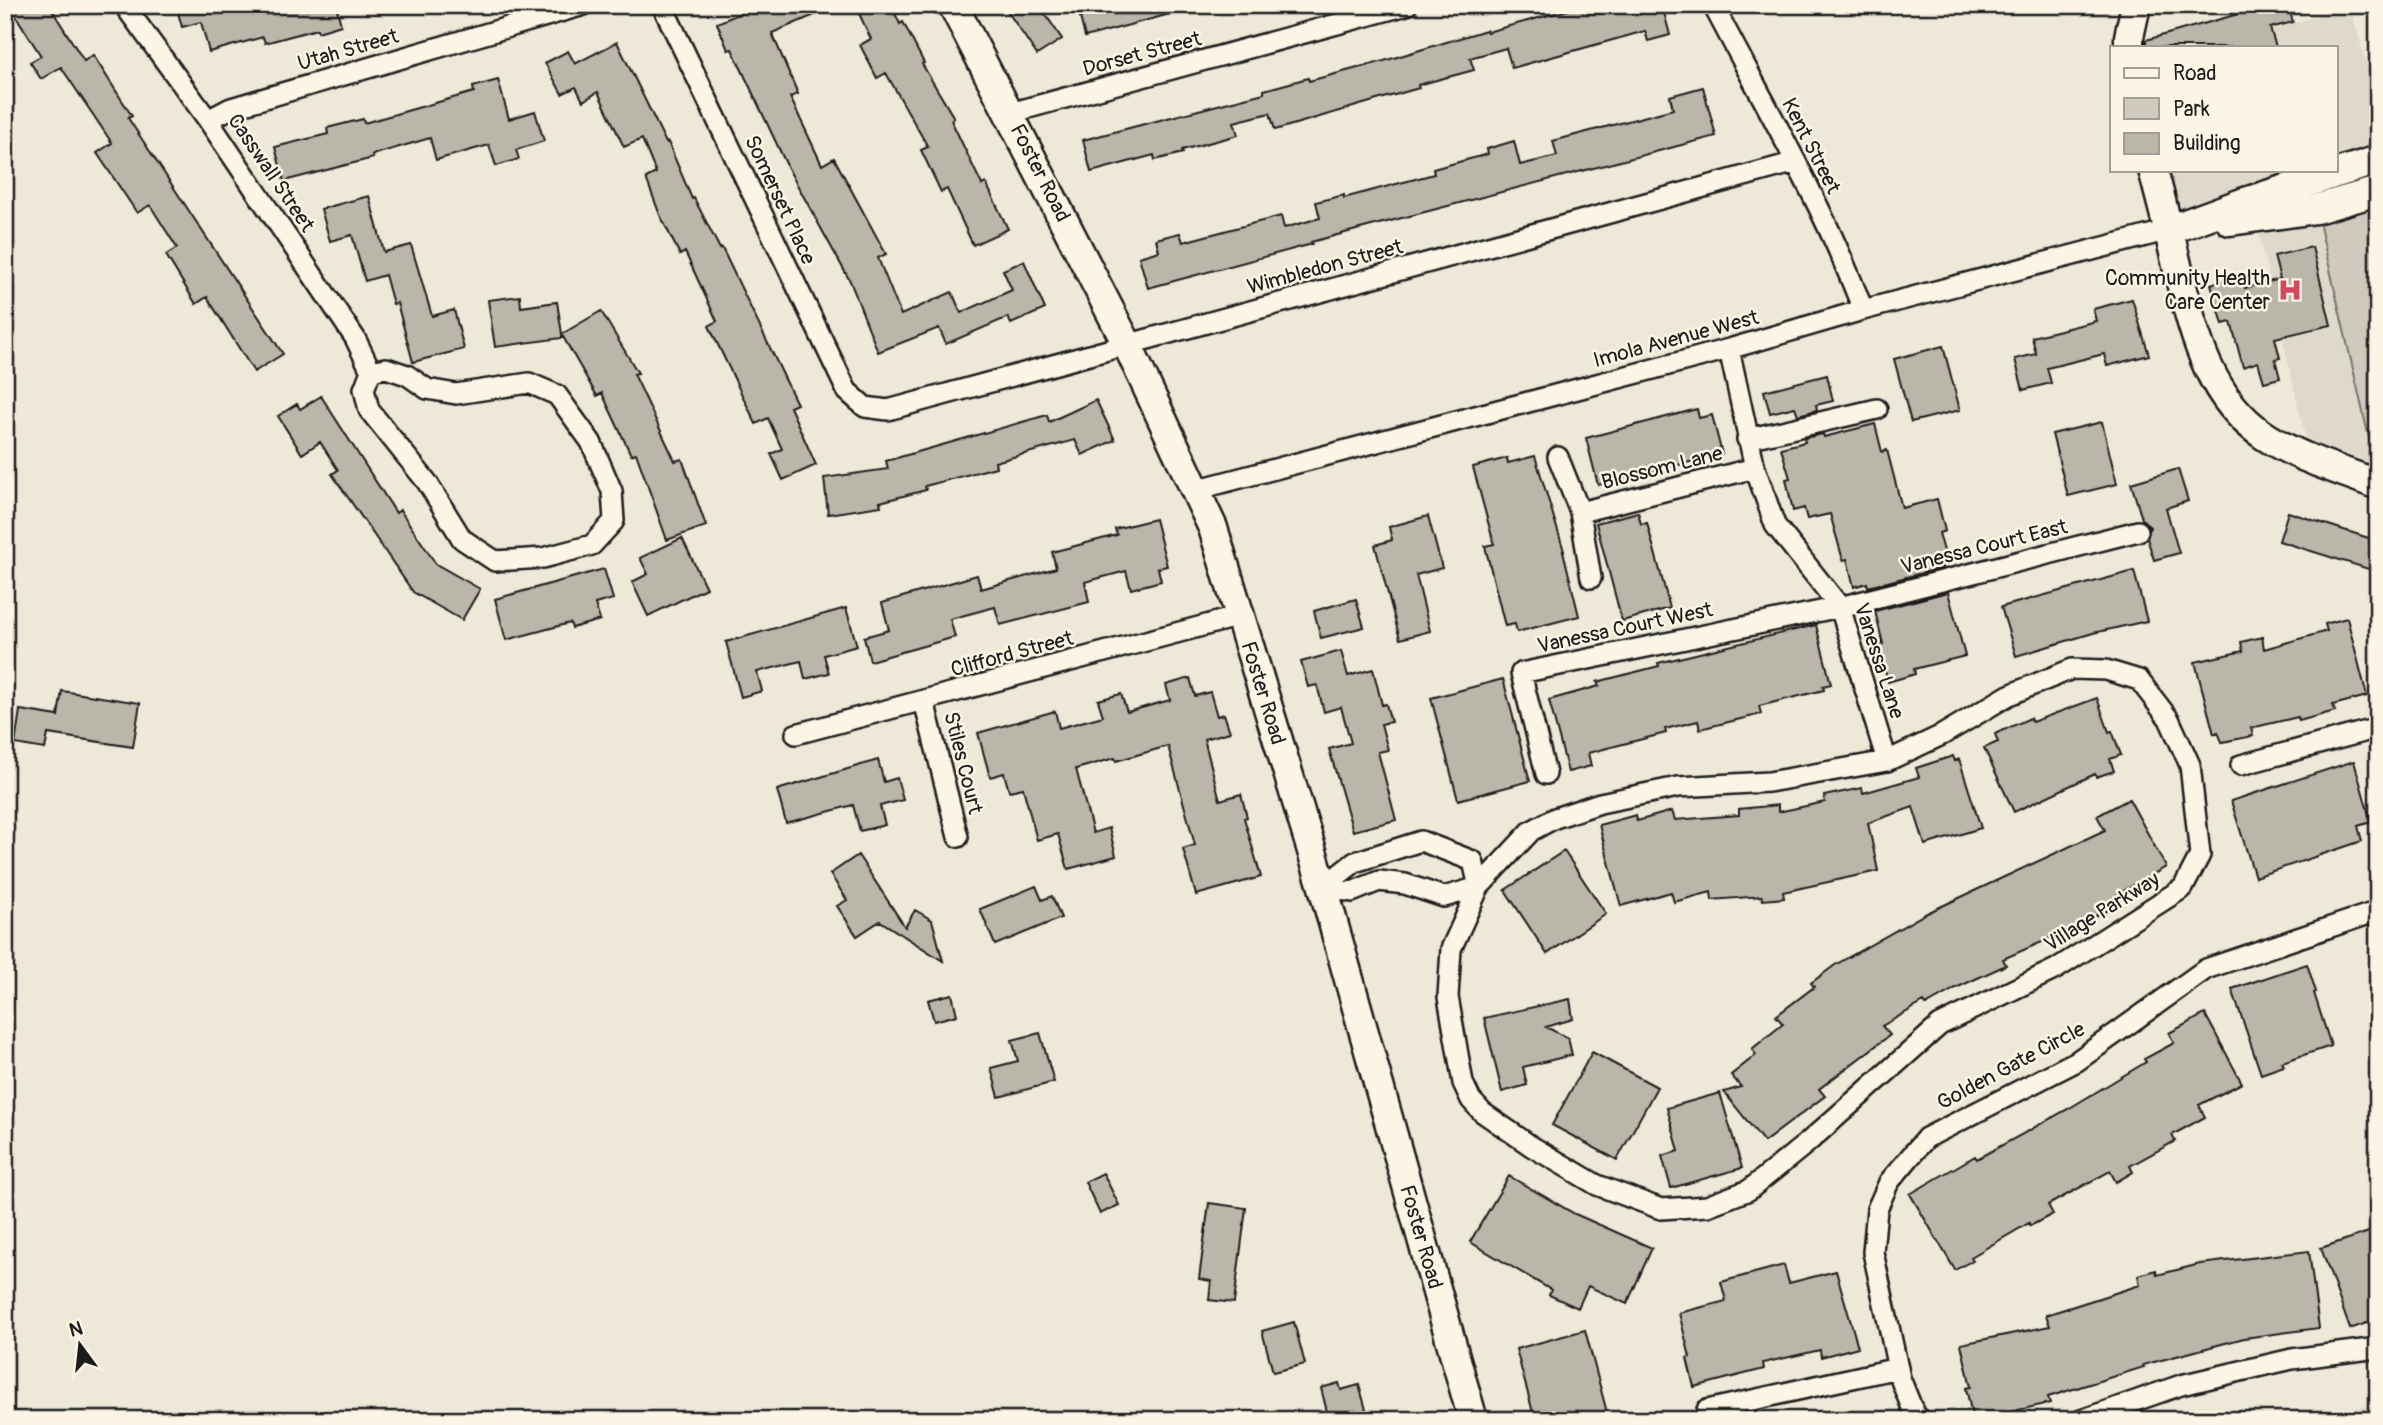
<svg xmlns="http://www.w3.org/2000/svg" width="2383" height="1425" font-family="Pangolin,sans-serif">
	<style>
		.built { fill: #ded9cb }
		.green { fill: #cfcabd; stroke: #76736c; stroke-width: 2 }
		.building { fill: #bab6aa; stroke: #1c1c1c; stroke-width: 2 }
		.lines { fill: none; stroke-linecap: round; stroke-linejoin: round }
		.street-casing { stroke: #1c1c1c; stroke-width: 24 }
		.secondary-casing { stroke: #1c1c1c; stroke-width: 33 }
		.street { stroke: #fcf5e5; stroke-width: 19 }
		.secondary { stroke: #fcf5e5; stroke-width: 28 }
		.labels { text-anchor: middle; dominant-baseline: central; stroke-width: 5; stroke-linejoin: round; paint-order: stroke }
		.street-label { font-size: 21px; fill: #1c1c1c; stroke: #fcf5e5 }
		.poi-label { font-size: 21px; fill: #1c1c1c; stroke: #fcf5e5; text-anchor: end }
	</style>
	<rect width="100%" height="100%" fill="#eee8d9"/>
	<filter id="ink" filterUnits="userSpaceOnUse"><feTurbulence type="fractalNoise" baseFrequency=".0143" numOctaves="2"/><feDisplacementMap in="SourceGraphic" scale="14" xChannelSelector="R" yChannelSelector="G"/><feConvolveMatrix kernelMatrix="1 2 1 2 8 2 1 2 1" color-interpolation-filters="sRGB"/></filter>
	<g filter="url(#ink)">
		<path class="built" d="M2350 6 2378 104V161L2169 230 2153 170H2336V47H2217Z
			M2316 209 2378 477 2310 458 2255 217Z
			M2378 1403V1420H2314Z"/>
		<path class="green" d="M2378 191V477L2316 209Z"/>
		<path class="building" d="M9 5H49L84 61 93 55 132 116 128 118 283 354 254 372 207 297 196 304 166 255 177 248 150 205 137 213 97 153 112 143 61 67 41 79 30 62 41 56Z
			M176 5H336L341 25 318 32 317 29 265 43 263 37 209 52 201 22 182 27Z
			M760 5H838L772 33 798 94 790 97 822 165 834 158 886 254 878 258 901 315 952 292 961 313 1012 290 1003 270 1024 261 1045 309 1011 324 1008 317 946 344 939 328 878 352 850 281 789 170 732 49 728 50 717 23Z
			M855 5H891L900 24 903 22 924 63 922 64 954 118 951 120 982 185 986 183 1008 229 973 245 947 189 941 192 921 150 928 147 886 73 877 78 860 45 871 39Z
			M1018 5H1039L1062 39 1037 55 1008 12Z
			M1077 5H1180L1181 11 1085 37Z
			M1586 5H1662L1670 35 1648 41 1645 31 1512 68 1506 48 1470 58 1474 70 1418 85 1419 88 1377 100 1275 130 1270 113 1234 122 1238 135 1182 150 1183 153 1155 160 1154 155 1091 172 1083 140 1264 93V90L1308 78 1309 81 1384 61 1486 30 1487 32Z
			M2270 5H2288L2293 22 2270 28 2276 47H2146V40Z
			M617 42 666 143 668 142 692 199 694 198 720 249 722 248 797 404 790 407 816 465 783 480 771 454 782 449 768 418 756 424 709 326 717 321 685 252 680 255 660 215 646 178 656 173 642 139 624 147 598 92 583 101 576 87 562 94 545 63 568 51 575 64Z
			M498 80 509 119 535 111 544 141 516 150 519 159 496 166 489 145 436 160 430 138 372 155 373 158 284 181 275 147 328 134 327 128 363 119 364 123 474 92 473 87Z
			M1703 87 1716 136 1379 224 1311 242 1312 244 1148 288 1139 257 1159 251 1156 239 1180 233 1183 242 1281 216 1284 228 1320 218 1316 202 1344 195V198L1434 174 1433 169 1488 154 1487 149 1514 141 1520 165 1557 156 1553 141 1673 109 1670 96Z
			M369 196 384 252 411 245 432 316 454 310 464 349 413 362 397 303 393 304 385 275 365 281 352 235 330 241 321 209Z
			M2312 247 2331 325 2275 338 2280 358 2275 359 2280 378 2264 382 2258 362 2243 367 2231 322 2223 324 2211 284 2241 275 2245 288 2280 279 2274 256Z
			M520 296 521 307 557 302 562 334 601 311 638 373 634 374 675 461 682 459 706 526 667 540 636 453 631 455 602 393 597 396 562 335V338L495 347 488 300Z
			M2132 299 2149 355 2107 366 2104 354 2047 368 2051 383 2023 390 2015 359 2036 354 2032 337 2096 321 2093 309Z
			M1943 346 1960 410 1911 422 1894 359Z
			M1827 375 1833 401 1816 405 1817 410 1798 415 1795 407 1770 413 1764 391Z
			M321 396 396 513 400 510 436 564 480 589 462 620 413 592 332 474 338 470 320 442 302 454 278 416 297 404 300 409Z
			M1096 400 1115 440 1082 455 1075 440 995 462 996 467 925 486 926 490 880 502 881 506 828 514 824 478 888 469 886 461 1047 415 1049 422Z
			M1697 409 1699 418 1712 415 1722 454 1598 485 1586 438Z
			M2102 422 2117 484 2068 496 2052 434Z
			M1875 424 1882 452 1887 450 1902 508 1937 499 1945 531 1939 533 1947 562 1941 564 1942 568 1868 587 1867 583 1854 587 1847 559 1843 560 1830 514 1807 519 1804 508 1793 511 1786 479 1790 478 1781 448 1805 442 1804 438 1823 434 1824 437Z
			M1535 456 1564 551H1563L1579 616 1517 632 1515 624 1505 626 1485 546 1494 544 1473 467 1507 458 1508 463Z
			M2178 469 2188 501 2166 508 2179 553 2154 560 2147 538 2150 527 2142 519 2131 483Z
			M1638 512 1641 524 1647 523 1670 608 1622 621 1596 523Z
			M2288 512 2378 541V572L2279 541Z
			M1428 516 1442 568 1416 575 1430 631 1400 639 1375 545 1392 540 1389 527Z
			M1155 519 1167 566 1158 568 1161 581 1131 589 1126 571 1085 582 1089 602 1000 625 995 607 950 619 955 637 870 661 864 637 889 630 882 603 977 575 981 589 1056 568 1052 552 1117 535 1115 529Z
			M682 538 706 588 648 616 632 582 648 574 640 558Z
			M604 569 613 599 595 604 600 620 572 628 570 623 506 640 495 599Z
			M2134 571 2147 621 2093 633 2016 656 2001 607Z
			M1948 592 1965 656 1914 669 1915 674 1888 682 1878 645 1883 644 1875 611Z
			M1356 599 1364 627 1321 638 1314 611Z
			M846 608 857 646 824 655 829 673 805 679 801 661 757 672 762 691 741 697 726 642Z
			M2347 618 2367 696 2333 705 2335 711 2299 721 2298 717 2251 728 2253 736 2222 742 2218 732 2214 734 2195 662 2243 651 2241 642 2262 637 2264 649 2327 631 2325 624Z
			M1816 625 1831 684 1823 686 1824 690 1759 706 1761 714 1700 729 1698 721 1665 729 1666 733 1588 753 1591 766 1568 772 1549 700 1599 686 1597 682 1659 666 1658 663Z
			M1341 651 1348 676 1373 669 1382 705 1386 704 1391 722 1381 724 1388 750 1378 752 1396 820 1353 831 1329 749 1351 743 1341 707 1324 712 1317 685 1308 687 1301 662Z
			M1190 678 1195 696 1210 692 1217 716 1224 714 1230 732 1204 739 1220 800 1241 794 1247 817 1244 818 1261 877 1196 895 1183 849 1195 845 1168 746 1116 761 1115 758 1076 769 1093 833 1109 828 1116 856 1068 869 1058 834 1037 840 1023 788 1009 791 1004 773 990 777 978 733 1055 711 1059 728 1103 716 1098 700 1121 694 1127 712 1170 700 1166 685Z
			M1503 679 1530 781 1458 800 1431 698Z
			M62 691 140 703 133 747 48 734 45 749 15 744 20 710 58 716Z
			M2097 698 2109 732 2112 731 2121 755 2110 759 2114 771 2096 777 2095 774 2014 812 1984 748 1998 742 1995 734 2030 718 2032 722Z
			M1953 756 1955 761 1959 759 1981 828 1925 845 1913 807 1868 823 1878 871 1783 892 1784 898 1763 900 1762 896 1712 900 1711 892 1674 902 1671 892 1621 906 1599 825 1636 815 1637 821 1672 811 1675 820 1739 815V809L1778 805V812L1825 802 1824 796 1862 788 1863 793 1919 777 1916 768Z
			M878 760 884 782 897 778 903 800 880 806 885 825 860 831 853 805 786 823 777 790Z
			M2354 761 2371 822 2358 826 2362 841 2255 877 2231 801Z
			M2129 799 2166 867 2115 896 2119 905 2086 920 2089 926 2053 942 2051 938 2003 959 2006 965 1956 988 1926 1005 1924 1002 1882 1026 1890 1035 1819 1089 1825 1096 1764 1142 1724 1092 1741 1087 1731 1075 1756 1055 1752 1049 1783 1024 1776 1016 1814 987 1811 983 1835 965 1925 914 2105 830 2097 816Z
			M1564 851 1606 914 1547 954 1505 890Z
			M858 855 905 927 915 910 932 920 943 961 880 921 857 936 837 906 847 900 830 874Z
			M1036 886 1042 900 1052 896 1061 918 995 945 980 909Z
			M2307 964 2316 992 2314 993 2331 1046 2282 1062 2284 1066 2261 1074 2232 989Z
			M952 994 957 1015 934 1021 928 1000Z
			M1570 999 1573 1019 1546 1027 1568 1038 1572 1055 1523 1067 1527 1085 1502 1092 1484 1018Z
			M2205 1014 2242 1083 2199 1105 2205 1117 2172 1135 2175 1141 2130 1166 2133 1172 2116 1182 2110 1171 2048 1205 2053 1214 2030 1226 2029 1223 1971 1257 1973 1260 1955 1270 1910 1194 1975 1156 1977 1159 2068 1109 2146 1062 2144 1059 2174 1043 2169 1033Z
			M1040 1033 1054 1082 999 1097 991 1068 1018 1061 1012 1040Z
			M1592 1052 1657 1087 1617 1160 1552 1125Z
			M1720 1093 1742 1168 1671 1188 1662 1156 1679 1151 1667 1108Z
			M1103 1173 1119 1205 1100 1214 1085 1182Z
			M1509 1176 1575 1214 1652 1248 1627 1304 1588 1286 1578 1308 1549 1295 1551 1290 1470 1242Z
			M1209 1203 1246 1208 1234 1303 1209 1300 1211 1281 1199 1279Z
			M2378 1229V1319L2350 1329 2321 1248Z
			M2309 1251 2319 1328 2244 1338 2143 1365 2144 1367 2048 1397 2050 1403 1973 1420 1966 1388 1971 1387 1961 1344 2050 1326 2046 1315 2140 1285 2138 1275 2156 1270 2157 1275 2200 1264Z
			M1784 1265 1789 1283 1836 1271 1858 1347 1821 1357 1820 1350 1763 1363 1764 1369 1694 1387 1687 1358 1690 1357 1679 1313 1726 1301 1721 1282Z
			M1294 1322 1305 1364 1273 1372 1262 1331Z
			M1585 1330 1609 1420H1535L1516 1349Z
			M1339 1383 1341 1390 1359 1385 1369 1420H1329L1321 1388Z"/>
		<g class="lines">
			<g class="street-casing">
				<path id="street" d="M124 5 208 120 355 338 371 371 364 389 369 410 427 482 462 539 495 561 543 558 592 545 614 521 612 491 591 442 557 395 529 383 456 394 427 389 407 375 386 368 371 371
					M662 5 847 391 865 407 888 410 1796 162
					M1713 5C1765 105 1823 204 1863 310
					M1010 113 1407 5
					M208 120 231 108 584 5
					M1729 349 1755 468 1775 525 1840 607 1887 761
					M1747 439 1877 409
					M1558 457 1580 512 1591 578
					M1195 490 1729 349 1863 310 2169 230
					M1580 512 1755 468
					M924 701 958 837
					M796 734 1240 616
					M2241 765 2378 728
					M1546 774 1521 673 1840 607 2138 531
					M1323 887 1352 892 1379 881 1405 884 1444 897 1479 887 1531 831 1555 818 1600 803 1678 787 1769 782 1887 761 1942 735 2009 695 2072 669 2106 670 2139 680 2169 719 2190 765 2200 855 2183 888 2161 902 2056 969 1940 1025 1807 1143 1749 1190 1707 1206 1661 1209 1597 1185 1531 1146 1482 1112 1471 1100 1463 1083 1448 997 1451 949 1479 887 1473 861 1421 841 1355 862 1323 887
					M1707 1410 1898 1368
					M1921 1420 1914 1413 1900 1378 1873 1252 1877 1209 1889 1182 1926 1138 2077 1061 2206 969 2378 911
					M2081 1420 2181 1385 2292 1359 2378 1348"/>
			</g>
			<g class="secondary-casing">
				<path id="secondary" d="M953 5 1127 344 1213 528 1323 887 1473 1420
					M2129 47V37L2136 5
					M2153 170C2162 204 2171 239 2179 274 2194 334 2209 399 2265 436 2298 458 2341 470 2378 485
					M2230 221 2316 209 2378 191
					M2169 230 2245 202 2378 160"/>
			</g>
			<use href="#street" class="street"/>
			<use href="#secondary" class="secondary"/>
		</g>
	</g>
	<defs>
		<g id="hospital-bare" transform="scale(1.89)"><path d="M-5-5h3v3.5h4V-5h3V5h-3V1.5h-4V5h-3Z" fill="#d1495b" stroke="#fcf5e5" stroke-width="2.5" paint-order="stroke"/></g>
	</defs>
	<g fill-rule="evenodd">
		<use href="#hospital-bare" x="2290" y="290"/>
	</g>
	<g class="labels">
		<g class="street-label">
			<text transform="translate(348 50) rotate(-16)">Utah Street</text>
			<text transform="translate(1142 54) rotate(-15)">Dorset Street</text>
			<text transform="translate(1811 146) rotate(63)">Kent Street</text>
			<text transform="translate(271 173) rotate(56)">Casswall Street</text>
			<text transform="translate(1040 173) rotate(63)">Foster Road</text>
			<text transform="translate(780 200) rotate(65)">Somerset Place</text>
			<text transform="translate(1325 267) rotate(-15)">Wimbledon Street</text>
			<text transform="translate(1676 339) rotate(-15)">Imola Avenue West</text>
			<text transform="translate(1662 468) rotate(-14)">Blossom Lane</text>
			<text transform="translate(1984 547) rotate(-14)">Vanessa Court East</text>
			<text transform="translate(1625 628) rotate(-12)">Vanessa Court West</text>
			<text transform="translate(1012 654) rotate(-15)">Clifford Street</text>
			<text transform="translate(1879 661) rotate(72)">Vanessa Lane</text>
			<text transform="translate(1263 693) rotate(73)">Foster Road</text>
			<text transform="translate(963 763) rotate(76)">Stiles Court</text>
			<text transform="translate(2102 912) rotate(-32)">Village Parkway</text>
			<text transform="translate(2011 1066) rotate(-28)">Golden Gate Circle</text>
			<text transform="translate(1421 1237) rotate(74)">Foster Road</text>
		</g>
		<g class="poi-label">
			<text x="2270" y="278">Community Health<tspan x="2270" dy="24">Care Center</tspan></text>
		</g>
	</g>
	<rect width="2383" height="1425" fill="none" stroke="#fcf5e5" stroke-width="28"/>
	<rect x="14" y="14" width="2355" height="1397" fill="none" stroke="#1c1c1c" stroke-width="2.5" filter="url(#ink)"/>
	<rect x="2110" y="46" width="228" height="126" fill="#fcf5e5" stroke="#a29e95" stroke-width="2"/>
	<rect x="2124" y="68" width="35" height="10" fill="#fcf5e5" stroke="#a29e95" stroke-width="2"/>
	<text x="2173" y="80" font-size="21" fill="#1c1c1c">Road</text>
	<rect x="2124" y="98" width="35" height="21" fill="#cfcabd" stroke="#a29e95" stroke-width="2"/>
	<text x="2173" y="116" font-size="21" fill="#1c1c1c">Park</text>
	<rect x="2124" y="133" width="35" height="21" fill="#bab6aa" stroke="#a29e95" stroke-width="2"/>
	<text x="2173" y="150" font-size="21" fill="#1c1c1c">Building</text>
	<g transform="translate(80 1345) rotate(345)" stroke="#fcf5e5" stroke-width="5" paint-order="stroke">
	<path d="M0-5L12 26L0 18L-12 26Z" fill="#1c1c1c"/>
	<text y="-10" font-size="19" font-weight="bold" text-anchor="middle" fill="#1c1c1c">N</text>
	</g>
</svg>
